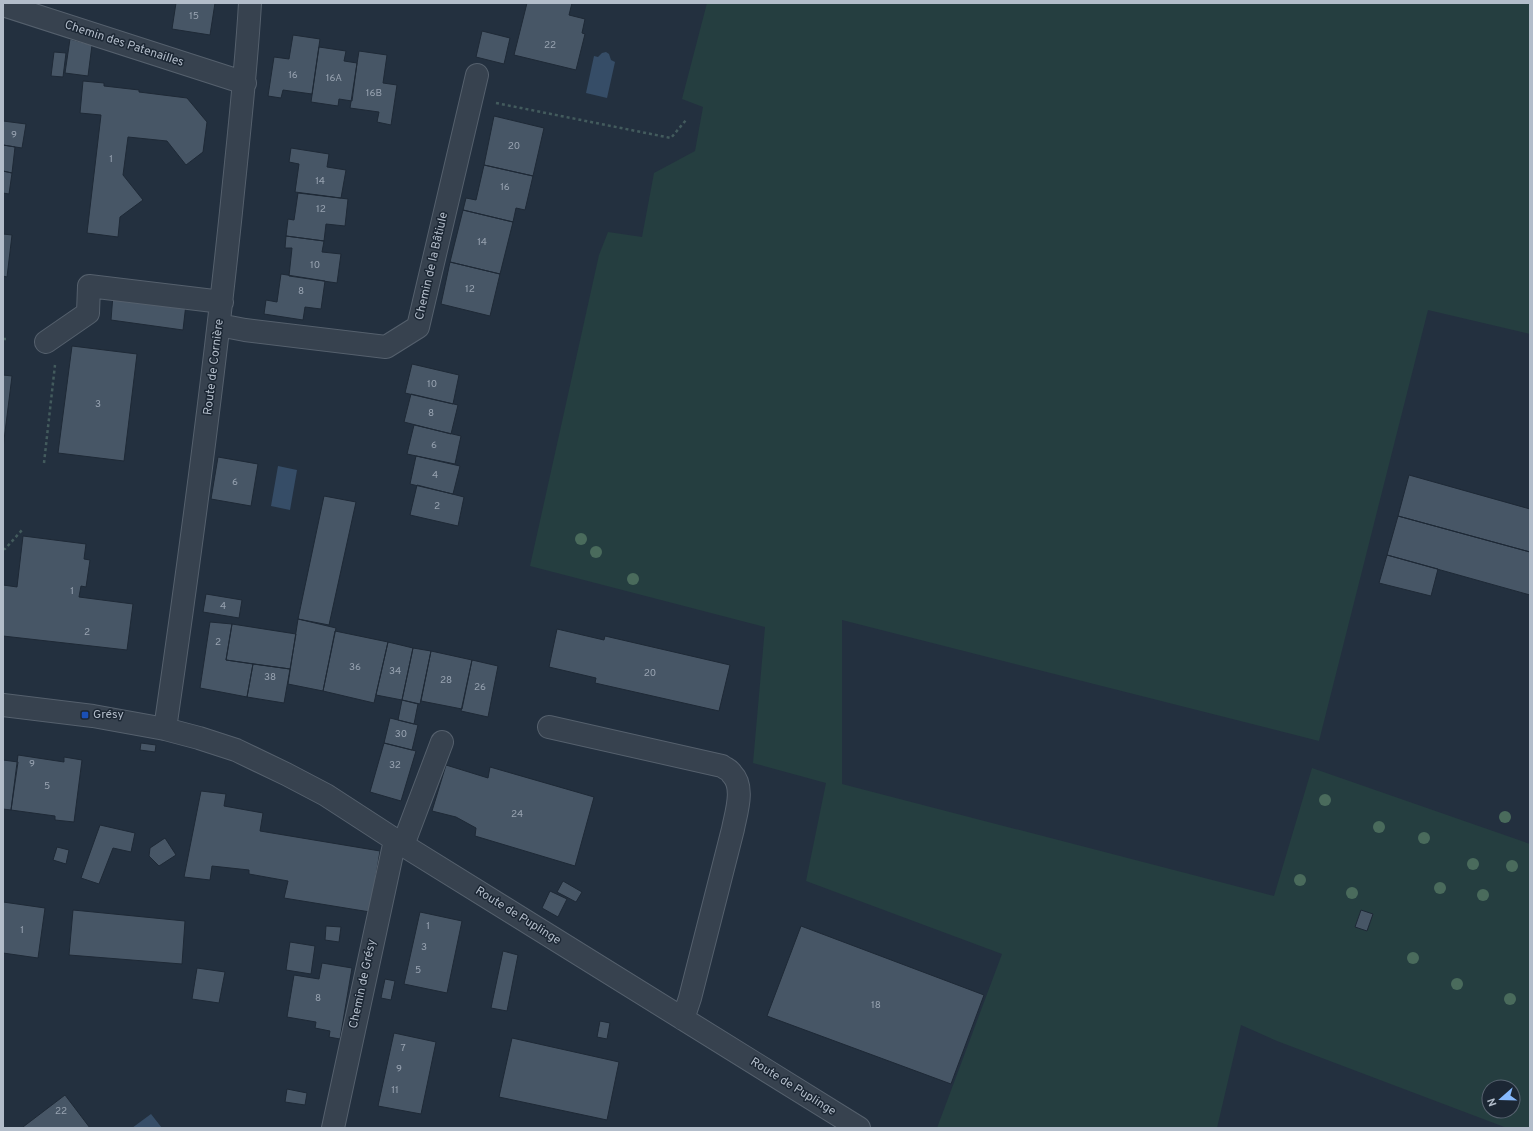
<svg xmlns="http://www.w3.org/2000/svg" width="1533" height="1131" font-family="Overpass,sans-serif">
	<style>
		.green { fill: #253e40; fill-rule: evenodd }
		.water { fill: #364d67 }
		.building { fill: #475666; stroke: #1e2936 }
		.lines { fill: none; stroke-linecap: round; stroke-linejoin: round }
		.minor-casing { stroke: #55606d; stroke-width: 24 }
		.path { stroke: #435b5d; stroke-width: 2.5; stroke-dasharray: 3 3; stroke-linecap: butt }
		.minor { stroke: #37424f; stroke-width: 22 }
		.tree { fill: #4a6b5c }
		.transit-dot { fill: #1a4fb4; stroke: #1c2734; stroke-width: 1.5 }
		.labels { text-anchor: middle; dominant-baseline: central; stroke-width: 3; stroke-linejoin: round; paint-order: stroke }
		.number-label { font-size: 10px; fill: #98a3b1 }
		.street-label { font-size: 12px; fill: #b3bdca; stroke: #1c2734 }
		.poi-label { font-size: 12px; fill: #b3bdca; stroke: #1c2734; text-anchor: start }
	</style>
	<rect width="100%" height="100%" fill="#23303f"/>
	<path class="green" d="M707 3H1530V334L1428 310 1319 741 842 620V784L1274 896 1312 768 1530 844V1128H1507L1277 1041 1241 1025 1217 1128H937L1002 954 806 881 826 783 753 763 765 627 530 566 599 255 608 232 642 237 654 173 695 151 703 107 682 99ZM1489 1087H1513V1111H1489Z"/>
	<path class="water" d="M606 52 609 54 611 60 615 62 607 98 586 93 594 56 598 57 602 53Z
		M278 466 297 470 290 510 271 506Z
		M151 1114 162 1128H132Z"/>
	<path class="building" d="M176 3H215L210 35 172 29Z
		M527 3H572L569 15 585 19 582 33 585 34 576 70 514 55Z
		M482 31 510 38 504 64 476 57Z
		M293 35 320 39 312 94 283 90 281 98 268 96 274 57 289 59Z
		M70 39 92 45 88 76 65 73Z
		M319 47 346 51 344 61 357 63 352 101 339 99 338 106 311 102Z
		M359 51 387 55 383 83 397 85 391 125 377 122 379 112 350 108Z
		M54 52 66 53 63 77 51 76Z
		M83 81 104 83V86L139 90V92L187 98 207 122 203 152 186 165 167 141 128 137 123 175 143 200 120 217 118 237 87 233 101 115 80 113Z
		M494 116 544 128 533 176 484 165Z
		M3 121 26 124 22 148 3 145Z
		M3 145 15 147 12 173 3 171Z
		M291 148 329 154 327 167 346 170 341 198 295 192 299 164 289 162Z
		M484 165 533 176 525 210 516 208 513 222 463 210 466 198 476 200Z
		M3 171 12 173 9 194 3 193Z
		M298 193 348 199 345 226 326 224 324 241 286 236 288 219 294 220Z
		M463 210 513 222 500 274 450 262Z
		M3 234 12 235 7 277 3 276Z
		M286 236 324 241 322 252 341 254 337 283 289 276 292 248H285Z
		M450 262 500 274 490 316 441 304Z
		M281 274 325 281 321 309 305 307 303 320 264 314 266 300 277 302Z
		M113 295 186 304 183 330 111 320Z
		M72 346 137 354 124 461 58 453Z
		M412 364 459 375 453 404 405 393Z
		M3 375 12 376 3 448Z
		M411 394 458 405 451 434 404 422Z
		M414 425 461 436 455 464 407 454Z
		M416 456 460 466 453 494 410 484Z
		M218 457 258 464 251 506 211 499Z
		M1409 475 1530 509V552L1398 516Z
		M417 485 464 497 458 526 410 515Z
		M324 496 356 502 329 625 298 619Z
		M1398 516 1530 552V595L1387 555Z
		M23 536 86 544 84 559 90 560 86 587 81 586 79 597 133 604 127 650 3 636V585L17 587Z
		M1387 555 1438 569 1431 596 1379 583Z
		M206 594 242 600 239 618 203 612Z
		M298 619 336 628 323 691 288 684Z
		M210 622 232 624 226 660 253 664 247 697 200 688Z
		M232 624 296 634 290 669 226 660Z
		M557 629 604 640 605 636 730 665 719 711 595 683 596 678 549 667Z
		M335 631 388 642 374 703 323 691Z
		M388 642 413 648 402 700 376 695Z
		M413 648 431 651 420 704 402 700Z
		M431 651 472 660 462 709 421 701Z
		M472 660 498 666 488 717 461 711Z
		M253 664 290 669 284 703 247 697Z
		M402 700 418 704 414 724 398 720Z
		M390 718 418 725 412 750 384 743Z
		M141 743 156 745 155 752 140 750Z
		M384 743 416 751 401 801 370 792Z
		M18 755 64 762V757L82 760 74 822 55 820V816L11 810Z
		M3 760 18 762 11 810 3 809Z
		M446 765 488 778 490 767 594 797 575 866 475 836 476 828 456 817 432 811Z
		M201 791 226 794 224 806 263 813 260 831 380 851 370 912 284 898 288 881 249 874V870L212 866 210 880 184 877Z
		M100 825 135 833 131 852 113 848 99 884 81 878Z
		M165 838 176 855 159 866 149 856 150 848Z
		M57 847 69 850 66 864 53 860Z
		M563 881 582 892 576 902 557 892Z
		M550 891 567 899 558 917 542 908Z
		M3 902 45 908 38 958 3 953Z
		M73 910 185 921 182 964 69 955Z
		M1361 910 1373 914 1367 931 1355 927Z
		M420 912 462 921 447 993 404 984Z
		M326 926 341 927 339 942 325 940Z
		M801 926 984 995 951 1084 767 1016Z
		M290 942 315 946 311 974 286 970Z
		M503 951 518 955 507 1011 491 1008Z
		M322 963 352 968 340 1039 329 1037 330 1031 315 1028 316 1022 287 1017 294 975 319 979Z
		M197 968 225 972 219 1003 192 999Z
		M385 979 395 981 391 1000 381 998Z
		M600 1021 610 1023 607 1039 597 1037Z
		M394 1033 436 1042 421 1114 378 1106Z
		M512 1038 619 1062 607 1120 499 1097Z
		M287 1089 307 1093 305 1105 285 1102Z
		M65 1095 90 1128H23V1127Z"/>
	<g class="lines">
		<g class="minor-casing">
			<path id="minor" d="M3 5 245 83
				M219 325 245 330 386 347 418 327 477 75
				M46 342 88 313 89 286 222 302
				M3 705 93 716 165 729 199 738 236 750 286 774 326 795 403 845 859 1128
				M549 727 722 766C726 769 730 770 732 774 745 787 736 813 733 829L690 998 683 1019
				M165 729C190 557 213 385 231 212 238 142 246 73 250 3
				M403 845 442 742
				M333 1128 395 840"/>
		</g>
		<path class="path" d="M496 103 671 138 686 120
			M3 339H6
			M44 463 55 365
			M3 549H5L22 530"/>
		<use href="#minor" class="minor"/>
	</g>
	<g class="tree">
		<circle cx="581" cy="539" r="6"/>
		<circle cx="596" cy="552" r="6"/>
		<circle cx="633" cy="579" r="6"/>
		<circle cx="1325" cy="800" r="6"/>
		<circle cx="1505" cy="817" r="6"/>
		<circle cx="1379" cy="827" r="6"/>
		<circle cx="1424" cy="838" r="6"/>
		<circle cx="1473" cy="864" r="6"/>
		<circle cx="1512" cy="866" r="6"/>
		<circle cx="1300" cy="880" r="6"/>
		<circle cx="1440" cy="888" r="6"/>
		<circle cx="1352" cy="893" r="6"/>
		<circle cx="1483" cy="895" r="6"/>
		<circle cx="1413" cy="958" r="6"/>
		<circle cx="1457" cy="984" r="6"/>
		<circle cx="1510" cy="999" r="6"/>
	</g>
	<rect class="transit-dot" x="81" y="711" width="8" height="8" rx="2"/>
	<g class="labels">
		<g class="number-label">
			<text x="194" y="16">15</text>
			<text x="550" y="45">22</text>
			<text x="293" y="75">16</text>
			<text x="334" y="78">16A</text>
			<text x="374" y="93">16B</text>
			<text x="14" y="135">9</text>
			<text x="514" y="146">20</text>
			<text x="111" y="159">1</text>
			<text x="320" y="181">14</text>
			<text x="505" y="187">16</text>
			<text x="321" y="209">12</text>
			<text x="482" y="242">14</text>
			<text x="315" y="265">10</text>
			<text x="470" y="289">12</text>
			<text x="301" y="291">8</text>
			<text x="432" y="384">10</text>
			<text x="98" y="404">3</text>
			<text x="431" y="413">8</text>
			<text x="434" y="445">6</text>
			<text x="435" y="475">4</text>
			<text x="235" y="482">6</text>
			<text x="437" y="506">2</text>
			<text x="72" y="591">1</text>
			<text x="223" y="606">4</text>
			<text x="87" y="632">2</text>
			<text x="218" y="642">2</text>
			<text x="355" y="667">36</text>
			<text x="395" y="671">34</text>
			<text x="650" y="673">20</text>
			<text x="270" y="677">38</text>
			<text x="446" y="680">28</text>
			<text x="480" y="687">26</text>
			<text x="401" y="734">30</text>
			<text x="32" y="764">9</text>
			<text x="395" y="765">32</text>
			<text x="47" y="786">5</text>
			<text x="517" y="814">24</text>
			<text x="428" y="926">1</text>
			<text x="22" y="930">1</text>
			<text x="424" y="947">3</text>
			<text x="418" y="970">5</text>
			<text x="318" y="998">8</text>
			<text x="876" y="1005">18</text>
			<text x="403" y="1048">7</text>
			<text x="399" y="1069">9</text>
			<text x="395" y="1090">11</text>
			<text x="61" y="1111">22</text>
		</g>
		<g class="street-label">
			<text transform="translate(124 44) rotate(18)">Chemin des Patenailles</text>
			<text transform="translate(432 266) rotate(-77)">Chemin de la Bâtiule</text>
			<text transform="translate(214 367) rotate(-83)">Route de Cornière</text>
			<text transform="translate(518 916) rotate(32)">Route de Puplinge</text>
			<text transform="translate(363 984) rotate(-78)">Chemin de Grésy</text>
			<text transform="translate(793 1087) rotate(32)">Route de Puplinge</text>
		</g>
		<g class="poi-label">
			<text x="93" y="715">Grésy</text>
		</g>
	</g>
	<rect width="1533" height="1131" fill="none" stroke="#b3bdca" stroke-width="8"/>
	<g transform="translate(1501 1099) rotate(250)"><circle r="19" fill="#1c2734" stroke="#586370"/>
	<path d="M0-3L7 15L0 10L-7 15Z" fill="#86b9fd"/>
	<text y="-6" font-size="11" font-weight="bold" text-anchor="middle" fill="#b3bdca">N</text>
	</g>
</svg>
